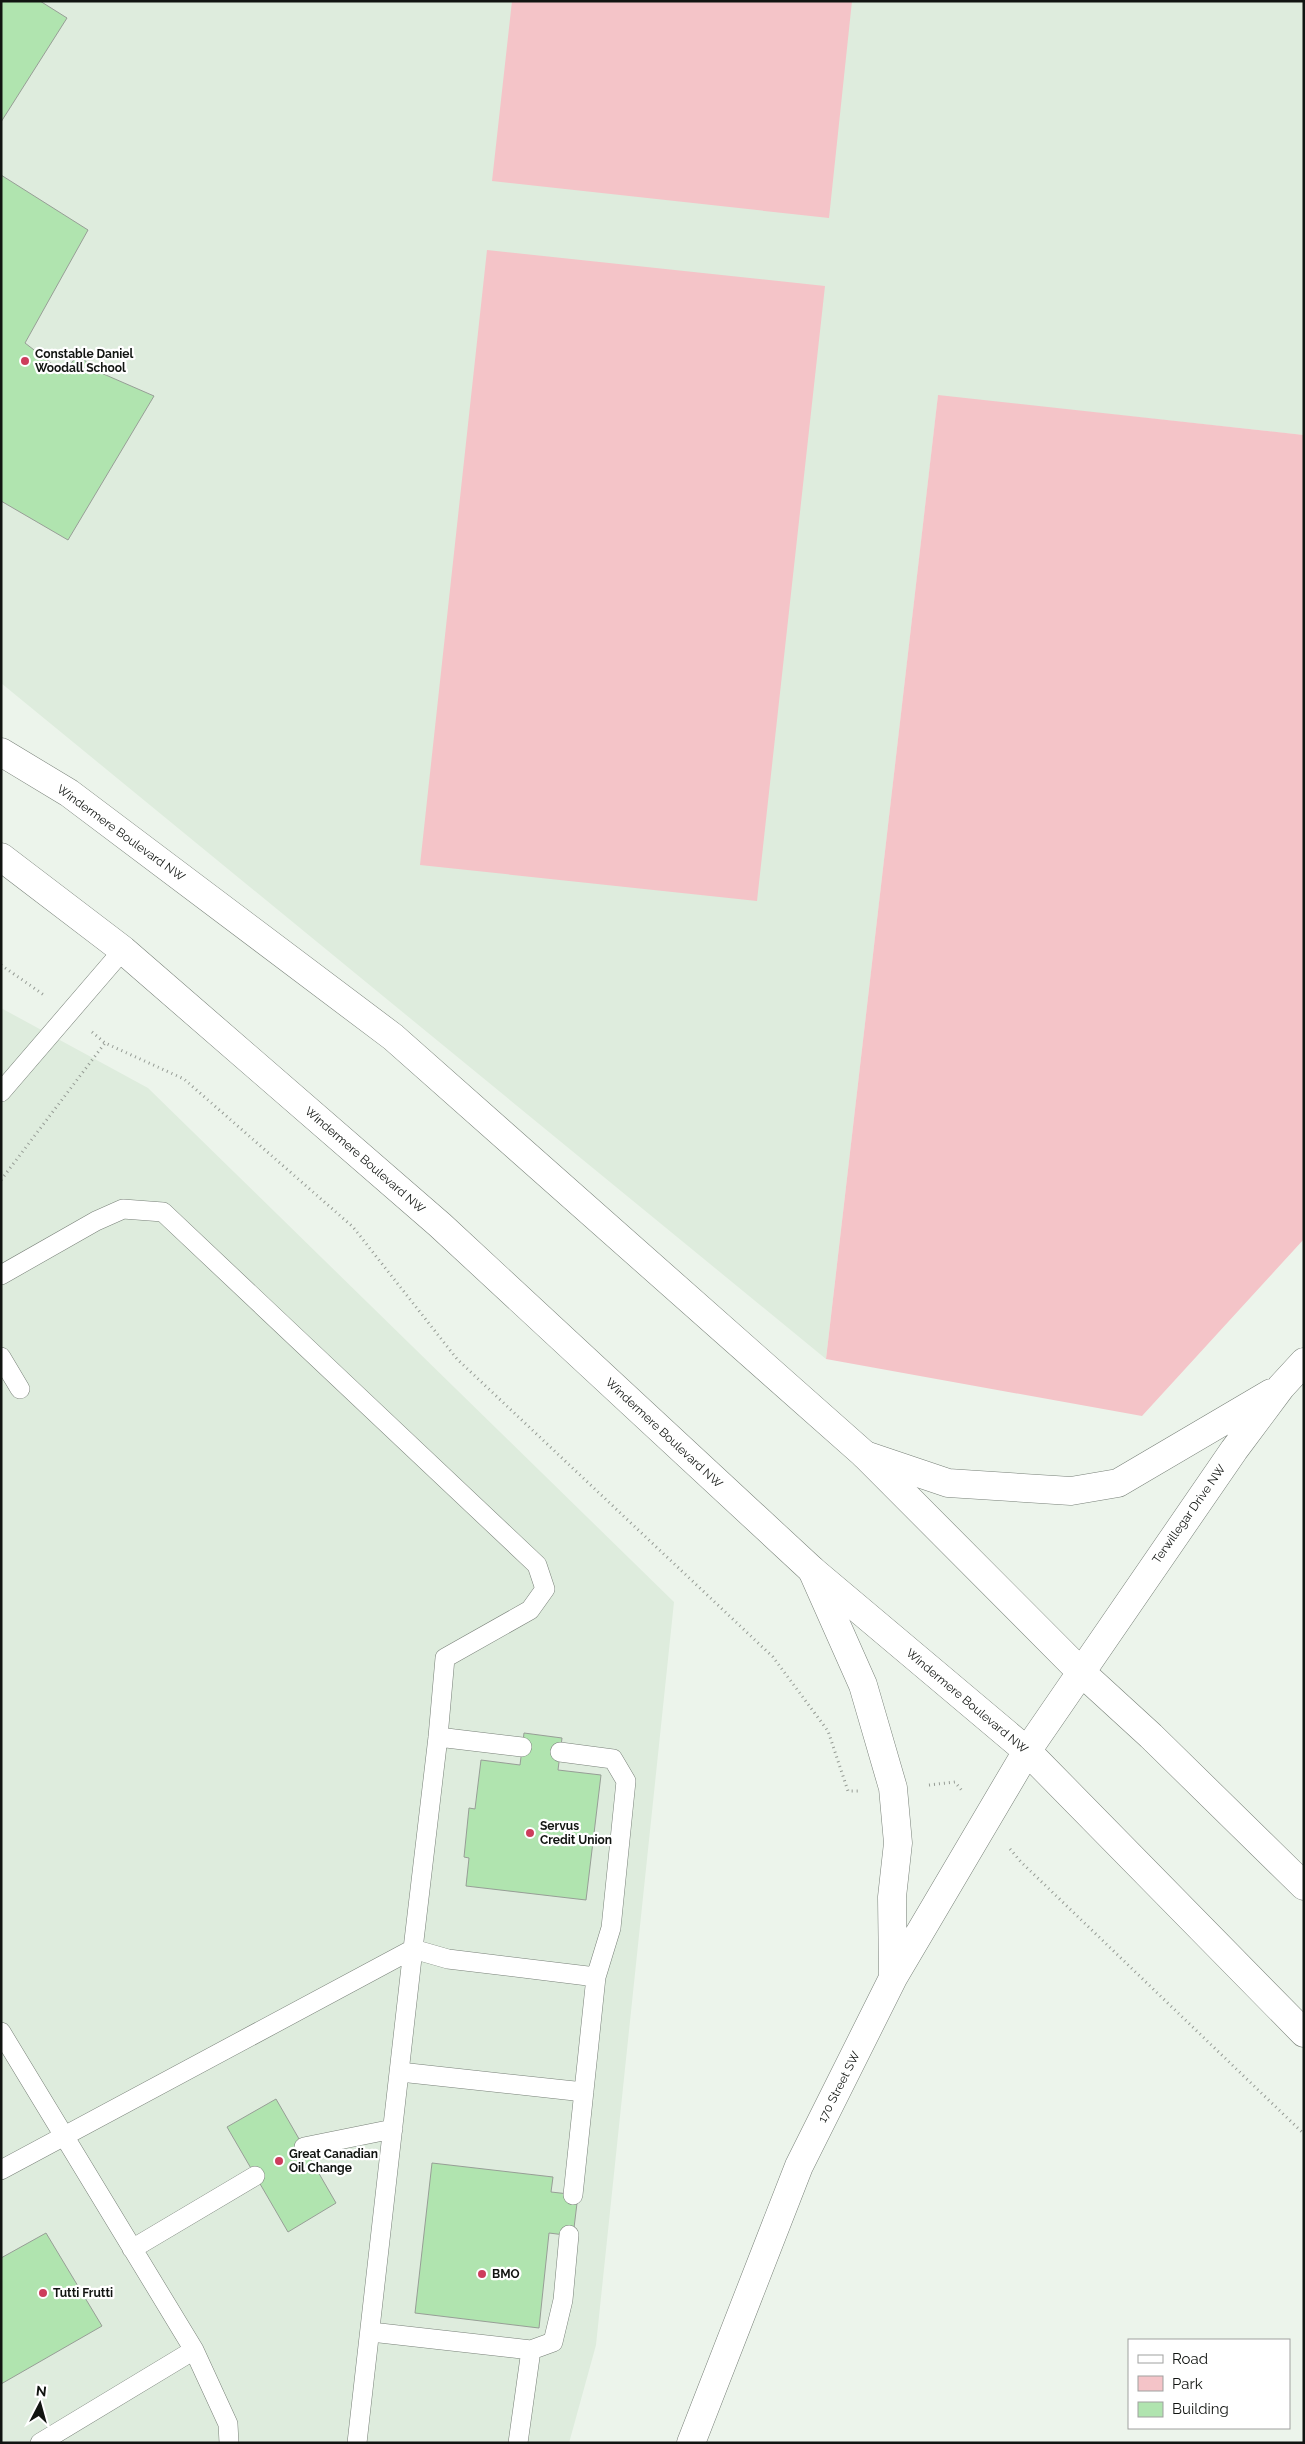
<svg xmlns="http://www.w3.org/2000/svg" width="1305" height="2444" font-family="Raleway,sans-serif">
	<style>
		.built { fill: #deecdd }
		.green { fill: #f4c4c8 }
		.building { fill: #b0e4af; stroke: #979e96 }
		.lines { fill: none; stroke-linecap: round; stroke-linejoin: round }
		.service-casing { stroke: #788078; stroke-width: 20 }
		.tertiary-casing { stroke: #788078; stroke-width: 29 }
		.secondary-casing { stroke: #788078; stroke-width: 29 }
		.path { stroke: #969c95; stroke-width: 3; stroke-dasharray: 1 4; stroke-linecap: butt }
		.service { stroke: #fff; stroke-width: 19 }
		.tertiary { stroke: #fff; stroke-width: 28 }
		.secondary { stroke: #fff; stroke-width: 28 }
		.poi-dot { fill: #cd3d5c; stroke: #fff; stroke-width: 2 }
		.labels { text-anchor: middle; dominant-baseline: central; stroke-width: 4.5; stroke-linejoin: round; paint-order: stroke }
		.poi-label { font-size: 12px; font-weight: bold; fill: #111411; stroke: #fff; text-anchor: start }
		.street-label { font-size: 12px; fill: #111411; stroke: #fff }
	</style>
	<rect width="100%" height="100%" fill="#ecf4eb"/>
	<path class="built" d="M1 1H1304V435L938 396 826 1359 1 683Z
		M1 1008 148 1088 674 1602 596 2345 569 2443H1Z"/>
	<path class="green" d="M512 1H852L829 218 492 181Z
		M487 250 825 286 757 901 420 865Z
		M938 395 1304 435V1239L1142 1416 826 1359Z"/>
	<path class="building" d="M1 1H40L67 18 1 122Z
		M1 175 88 230 25 343 64 373 79 353 92 369 154 396 68 540 1 501Z
		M524 1733 562 1738 558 1770 601 1775 586 1900 466 1886 469 1858 464 1857 469 1808 475 1809 481 1760 520 1765Z
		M276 2099 336 2203 288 2232 227 2127Z
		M432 2163 553 2177 551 2192 578 2195 573 2236 549 2233 539 2328 415 2313Z
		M46 2233 102 2326 1 2384V2258Z"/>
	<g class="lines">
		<g class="service-casing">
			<path id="service" d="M1 1092 123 950
				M1 1275 96 1221 123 1209 163 1212 537 1565 545 1589 530 1610 445 1658 438 1737 413 1949 1 2170
				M1 1357 20 1389
				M438 1737 522 1747
				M560 1752 613 1759 626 1781 611 1928 596 1977
				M1 2032 194 2350 228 2424 229 2443
				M400 2072 584 2092
				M304 2147 393 2129
				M132 2249 255 2176
				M371 2332 531 2350 553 2342 563 2300 569 2235
				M40 2443 194 2350
				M357 2443 413 1949 448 1959 596 1977 573 2195
				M518 2443 531 2350"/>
		</g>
		<g class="tertiary-casing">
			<path id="tertiary" d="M1 752 69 793 393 1037 865 1455 1080 1671
				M1 857 123 950 440 1225 812 1570 1027 1751"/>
		</g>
		<g class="secondary-casing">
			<path id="secondary" d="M865 1455 948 1483 1071 1491 1118 1483 1271 1393
				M812 1570 863 1685 893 1788 898 1843 892 1897 893 1978
				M1080 1671 1151 1736 1304 1886
				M1027 1751 1304 2033
				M691 2443 799 2166 893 1978 1027 1751 1234 1450 1281 1387 1304 1362"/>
		</g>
		<path class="path" d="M1 965 44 995
			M92 1032 105 1043 184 1079 353 1227 457 1359 773 1657 828 1731 848 1791H858
			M1 1180 105 1043
			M929 1785 955 1782 963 1792
			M1010 1849 1021 1862 1304 2134"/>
		<use href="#service" class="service"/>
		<use href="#tertiary" class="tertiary"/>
		<use href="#secondary" class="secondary"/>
	</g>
	<g class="poi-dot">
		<circle cx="25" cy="361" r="5"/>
		<circle cx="530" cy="1833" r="5"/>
		<circle cx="279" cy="2161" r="5"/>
		<circle cx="482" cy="2274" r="5"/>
		<circle cx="43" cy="2293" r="5"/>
	</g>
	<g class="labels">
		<g class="poi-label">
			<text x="35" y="354">Constable Daniel<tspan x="35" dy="14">Woodall School</tspan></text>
			<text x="540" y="1826">Servus<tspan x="540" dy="14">Credit Union</tspan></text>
			<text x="289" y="2154">Great Canadian<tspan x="289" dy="14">Oil Change</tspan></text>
			<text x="492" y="2274">BMO</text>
			<text x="53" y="2293">Tutti Frutti</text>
		</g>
		<g class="street-label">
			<text transform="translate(121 833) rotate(36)">Windermere Boulevard NW</text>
			<text transform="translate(365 1160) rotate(41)">Windermere Boulevard NW</text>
			<text transform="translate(664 1433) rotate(43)">Windermere Boulevard NW</text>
			<text transform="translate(1189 1514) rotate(-55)">Terwillegar Drive NW</text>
			<text transform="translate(967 1701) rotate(40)">Windermere Boulevard NW</text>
			<text transform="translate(839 2087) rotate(-63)">170 Street SW</text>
		</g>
	</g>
	<rect width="1305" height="2444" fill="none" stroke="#111411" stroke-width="5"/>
	<rect x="1128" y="2339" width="162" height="90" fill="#ffffff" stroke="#a0a1a0"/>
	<rect x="1138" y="2355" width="25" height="8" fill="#ffffff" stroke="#a0a1a0"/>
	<text x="1172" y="2364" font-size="15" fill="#111411">Road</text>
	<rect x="1138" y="2376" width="25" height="15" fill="#f4c4c8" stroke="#a0a1a0"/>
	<text x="1172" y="2389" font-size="15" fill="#111411">Park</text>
	<rect x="1138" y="2402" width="25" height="15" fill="#b0e4af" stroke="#a0a1a0"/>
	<text x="1172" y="2414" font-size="15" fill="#111411">Building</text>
	<g transform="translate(40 2404) rotate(6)" stroke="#ffffff" stroke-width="4" paint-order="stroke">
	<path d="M0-4L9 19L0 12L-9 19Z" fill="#111411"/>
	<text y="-8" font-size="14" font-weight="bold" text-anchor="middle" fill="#111411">N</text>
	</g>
</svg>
